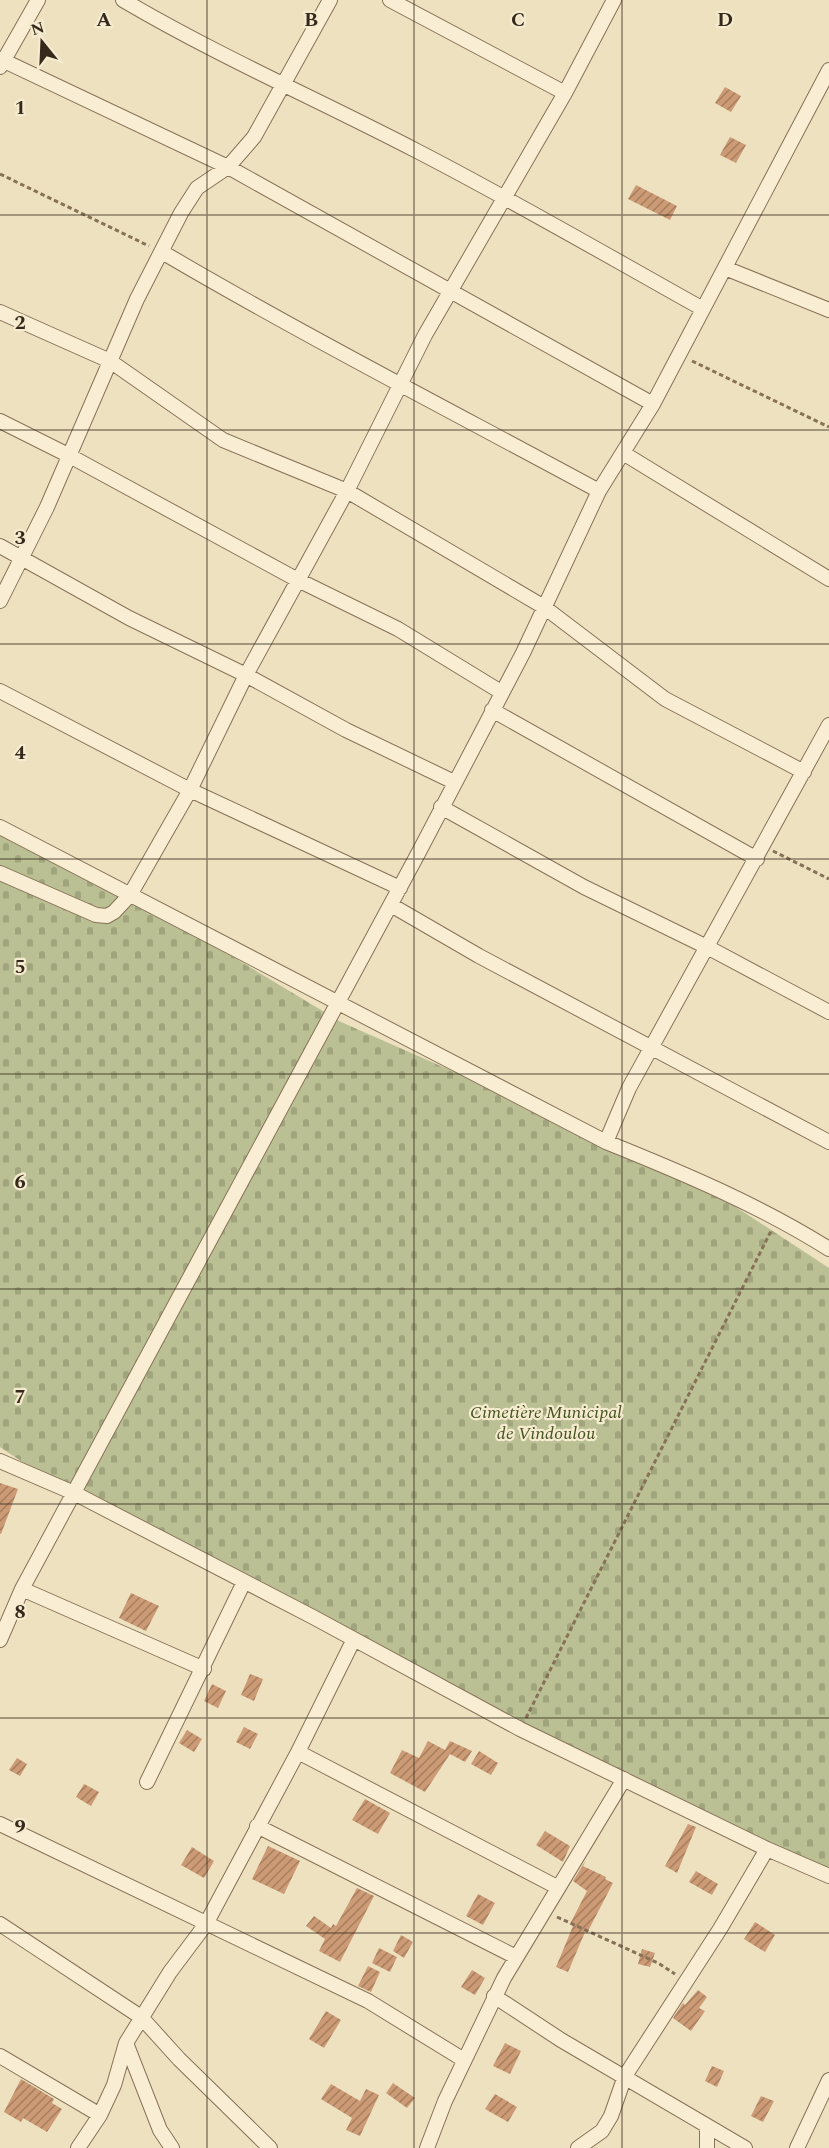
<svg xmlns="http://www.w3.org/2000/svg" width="829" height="2148" font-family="Spectral,serif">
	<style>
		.cemetery { fill: url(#cemetery-stones) }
		.building { fill: url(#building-hatch) }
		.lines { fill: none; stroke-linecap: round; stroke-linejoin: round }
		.street-casing { stroke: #877258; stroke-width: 16 }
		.path { stroke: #877258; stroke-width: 3; stroke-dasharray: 4.5 3; stroke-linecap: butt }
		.street { stroke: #f9eed3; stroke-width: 14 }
		.grid { fill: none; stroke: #36291c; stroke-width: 1.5; stroke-opacity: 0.55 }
		.labels { text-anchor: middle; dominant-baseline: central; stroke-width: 4.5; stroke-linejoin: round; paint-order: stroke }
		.park-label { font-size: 18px; font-style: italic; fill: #465323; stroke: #f5ebcf }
		.grid-label { font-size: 20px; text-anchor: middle; font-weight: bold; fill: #36291c; stroke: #f5ebcf; stroke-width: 4.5; stroke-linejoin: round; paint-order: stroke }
	</style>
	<defs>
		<pattern id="cemetery-stones" width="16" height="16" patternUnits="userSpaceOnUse" patternTransform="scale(1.5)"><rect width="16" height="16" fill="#bac093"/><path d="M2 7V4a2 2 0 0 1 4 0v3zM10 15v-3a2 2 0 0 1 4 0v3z" fill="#a0a57e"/></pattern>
		<pattern id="building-hatch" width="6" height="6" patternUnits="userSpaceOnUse" patternTransform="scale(1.5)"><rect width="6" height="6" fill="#cc9b75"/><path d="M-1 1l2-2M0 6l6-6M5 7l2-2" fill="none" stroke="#a67e5f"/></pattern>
	</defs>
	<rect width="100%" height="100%" fill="#eee1c0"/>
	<path class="cemetery" d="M0 834 130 895 341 1022 684 1173 829 1268V1874L520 1729 61 1488 0 1447Z"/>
	<path class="building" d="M725 87 741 96 731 112 715 103Z
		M730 137 746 145 736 163 720 155Z
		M636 185 677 206 670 220 628 199Z
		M0 1483 18 1489 1 1534H0Z
		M131 1593 159 1606 146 1631 119 1618Z
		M250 1674 263 1679 254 1701 241 1695Z
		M212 1684 226 1691 218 1708 204 1701Z
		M244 1727 258 1734 250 1749 236 1742Z
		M187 1730 202 1739 194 1752 179 1743Z
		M428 1741 445 1750 450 1741 472 1751 465 1762 450 1754 425 1792 390 1773 402 1750 419 1758Z
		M479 1751 498 1763 491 1775 471 1764Z
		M17 1758 27 1764 20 1776 9 1770Z
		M84 1784 99 1792 91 1806 76 1797Z
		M365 1799 390 1813 378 1834 352 1820Z
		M688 1824 696 1827 677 1873 665 1866Z
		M545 1831 570 1846 563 1862 536 1845Z
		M268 1846 300 1861 284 1894 252 1879Z
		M192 1847 214 1861 204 1878 181 1865Z
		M586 1860 583 1866 606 1877 605 1879 613 1883 587 1933 585 1932 568 1972 556 1967 573 1926 570 1924 587 1891 573 1881Z
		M696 1871 718 1884 712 1895 689 1882Z
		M357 1888 374 1896 340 1962 319 1951 325 1939 306 1926 314 1916 331 1928 333 1924 336 1926Z
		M478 1894 495 1903 483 1925 466 1916Z
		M755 1922 775 1935 765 1952 744 1939Z
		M401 1935 413 1942 404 1958 393 1951Z
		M379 1948 397 1957 390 1972 372 1963Z
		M642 1949 655 1953 650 1967 638 1964Z
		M368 1966 380 1972 371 1992 358 1986Z
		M472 1970 485 1978 475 1995 461 1987Z
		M698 1990 707 1997 699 2008 705 2011 691 2031 673 2018 683 2003 685 2005Z
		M326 2011 341 2020 324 2048 309 2039Z
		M505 2043 521 2051 510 2074 493 2066Z
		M712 2066 724 2071 717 2087 705 2081Z
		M21 2079 54 2099 52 2103 62 2109 47 2132 23 2118 21 2122 4 2112Z
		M393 2083 415 2098 407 2108 386 2093Z
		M331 2084 360 2101 366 2089 379 2095 360 2136 346 2130 352 2118 321 2099Z
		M495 2094 517 2107 508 2122 485 2109Z
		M761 2096 774 2101 763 2122 751 2116Z"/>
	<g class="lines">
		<g class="street-casing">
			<path id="street" d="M123 0C218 56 319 100 417 151 514 201 608 256 703 309
				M390 0 565 93
				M0 59 228 167 653 404
				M0 67 38 0
				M162 252C305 336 453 412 599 491
				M725 268 829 310
				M0 312 110 361 223 440 347 491 544 607 665 699 804 772
				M0 421 68 455 296 579 398 629 501 692
				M623 453 829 579
				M0 546 129 618 246 675 346 730 454 782
				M0 601 47 507 137 299 181 213 197 188 228 167 254 137 330 0
				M0 691 190 790 400 888
				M492 710 757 859
				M441 807 584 887 709 948 829 1012
				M0 827 606 1142C683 1173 759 1205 829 1249
				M0 873 96 915 107 916 114 912 130 895 190 790 246 675 347 491 425 335 565 93 614 0
				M391 905 479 956 829 1142
				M606 1142 629 1088 829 725
				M0 1461 74 1493 313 1617 520 1729 767 1849 829 1876
				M22 1589 204 1669
				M0 1640 22 1589 420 850 523 653 599 491 653 404 829 70
				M298 1752 557 1887
				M147 1782 244 1582
				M0 1824 368 2001 464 2060
				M257 1826 516 1957
				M0 1924 141 2017 179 2059 270 2148
				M494 1996 561 2040 745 2148
				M126 2043 160 2130 172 2148
				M0 2056 100 2115
				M78 2148 100 2115 114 2085 126 2043 170 1972 206 1924 298 1752 353 1641
				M427 2148 445 2101 504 1978 624 1779
				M578 2148 602 2131 611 2116 625 2076 720 1929 767 1849
				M707 2148V2126
				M797 2148 829 2080"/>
		</g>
		<path class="path" d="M0 174 149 246
			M692 361 829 427
			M773 851 829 879
			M526 1718 771 1231
			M557 1917 658 1963 675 1974"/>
		<use href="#street" class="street"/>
	</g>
	<path class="grid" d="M207 0V2148M414 0V2148M622 0V2148M0 215H829M0 430H829M0 644H829M0 859H829M0 1074H829M0 1289H829M0 1504H829M0 1718H829M0 1933H829"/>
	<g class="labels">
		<g class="park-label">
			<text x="546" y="1412">Cimetière Municipal<tspan x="546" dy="21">de Vindoulou</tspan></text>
		</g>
	</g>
	<g class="grid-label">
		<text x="104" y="26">A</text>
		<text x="311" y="26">B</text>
		<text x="518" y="26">C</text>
		<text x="725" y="26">D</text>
		<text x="20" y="114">1</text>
		<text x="20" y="329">2</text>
		<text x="20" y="544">3</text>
		<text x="20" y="759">4</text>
		<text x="20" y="973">5</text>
		<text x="20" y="1188">6</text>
		<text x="20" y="1403">7</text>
		<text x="20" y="1618">8</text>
		<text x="20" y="1833">9</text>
	</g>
	<g transform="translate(42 42) rotate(342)" stroke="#f5ebcf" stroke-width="4.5" paint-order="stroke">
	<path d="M0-4.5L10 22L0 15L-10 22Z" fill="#36291c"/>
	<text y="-9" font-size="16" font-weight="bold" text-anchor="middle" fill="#36291c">N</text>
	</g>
</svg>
